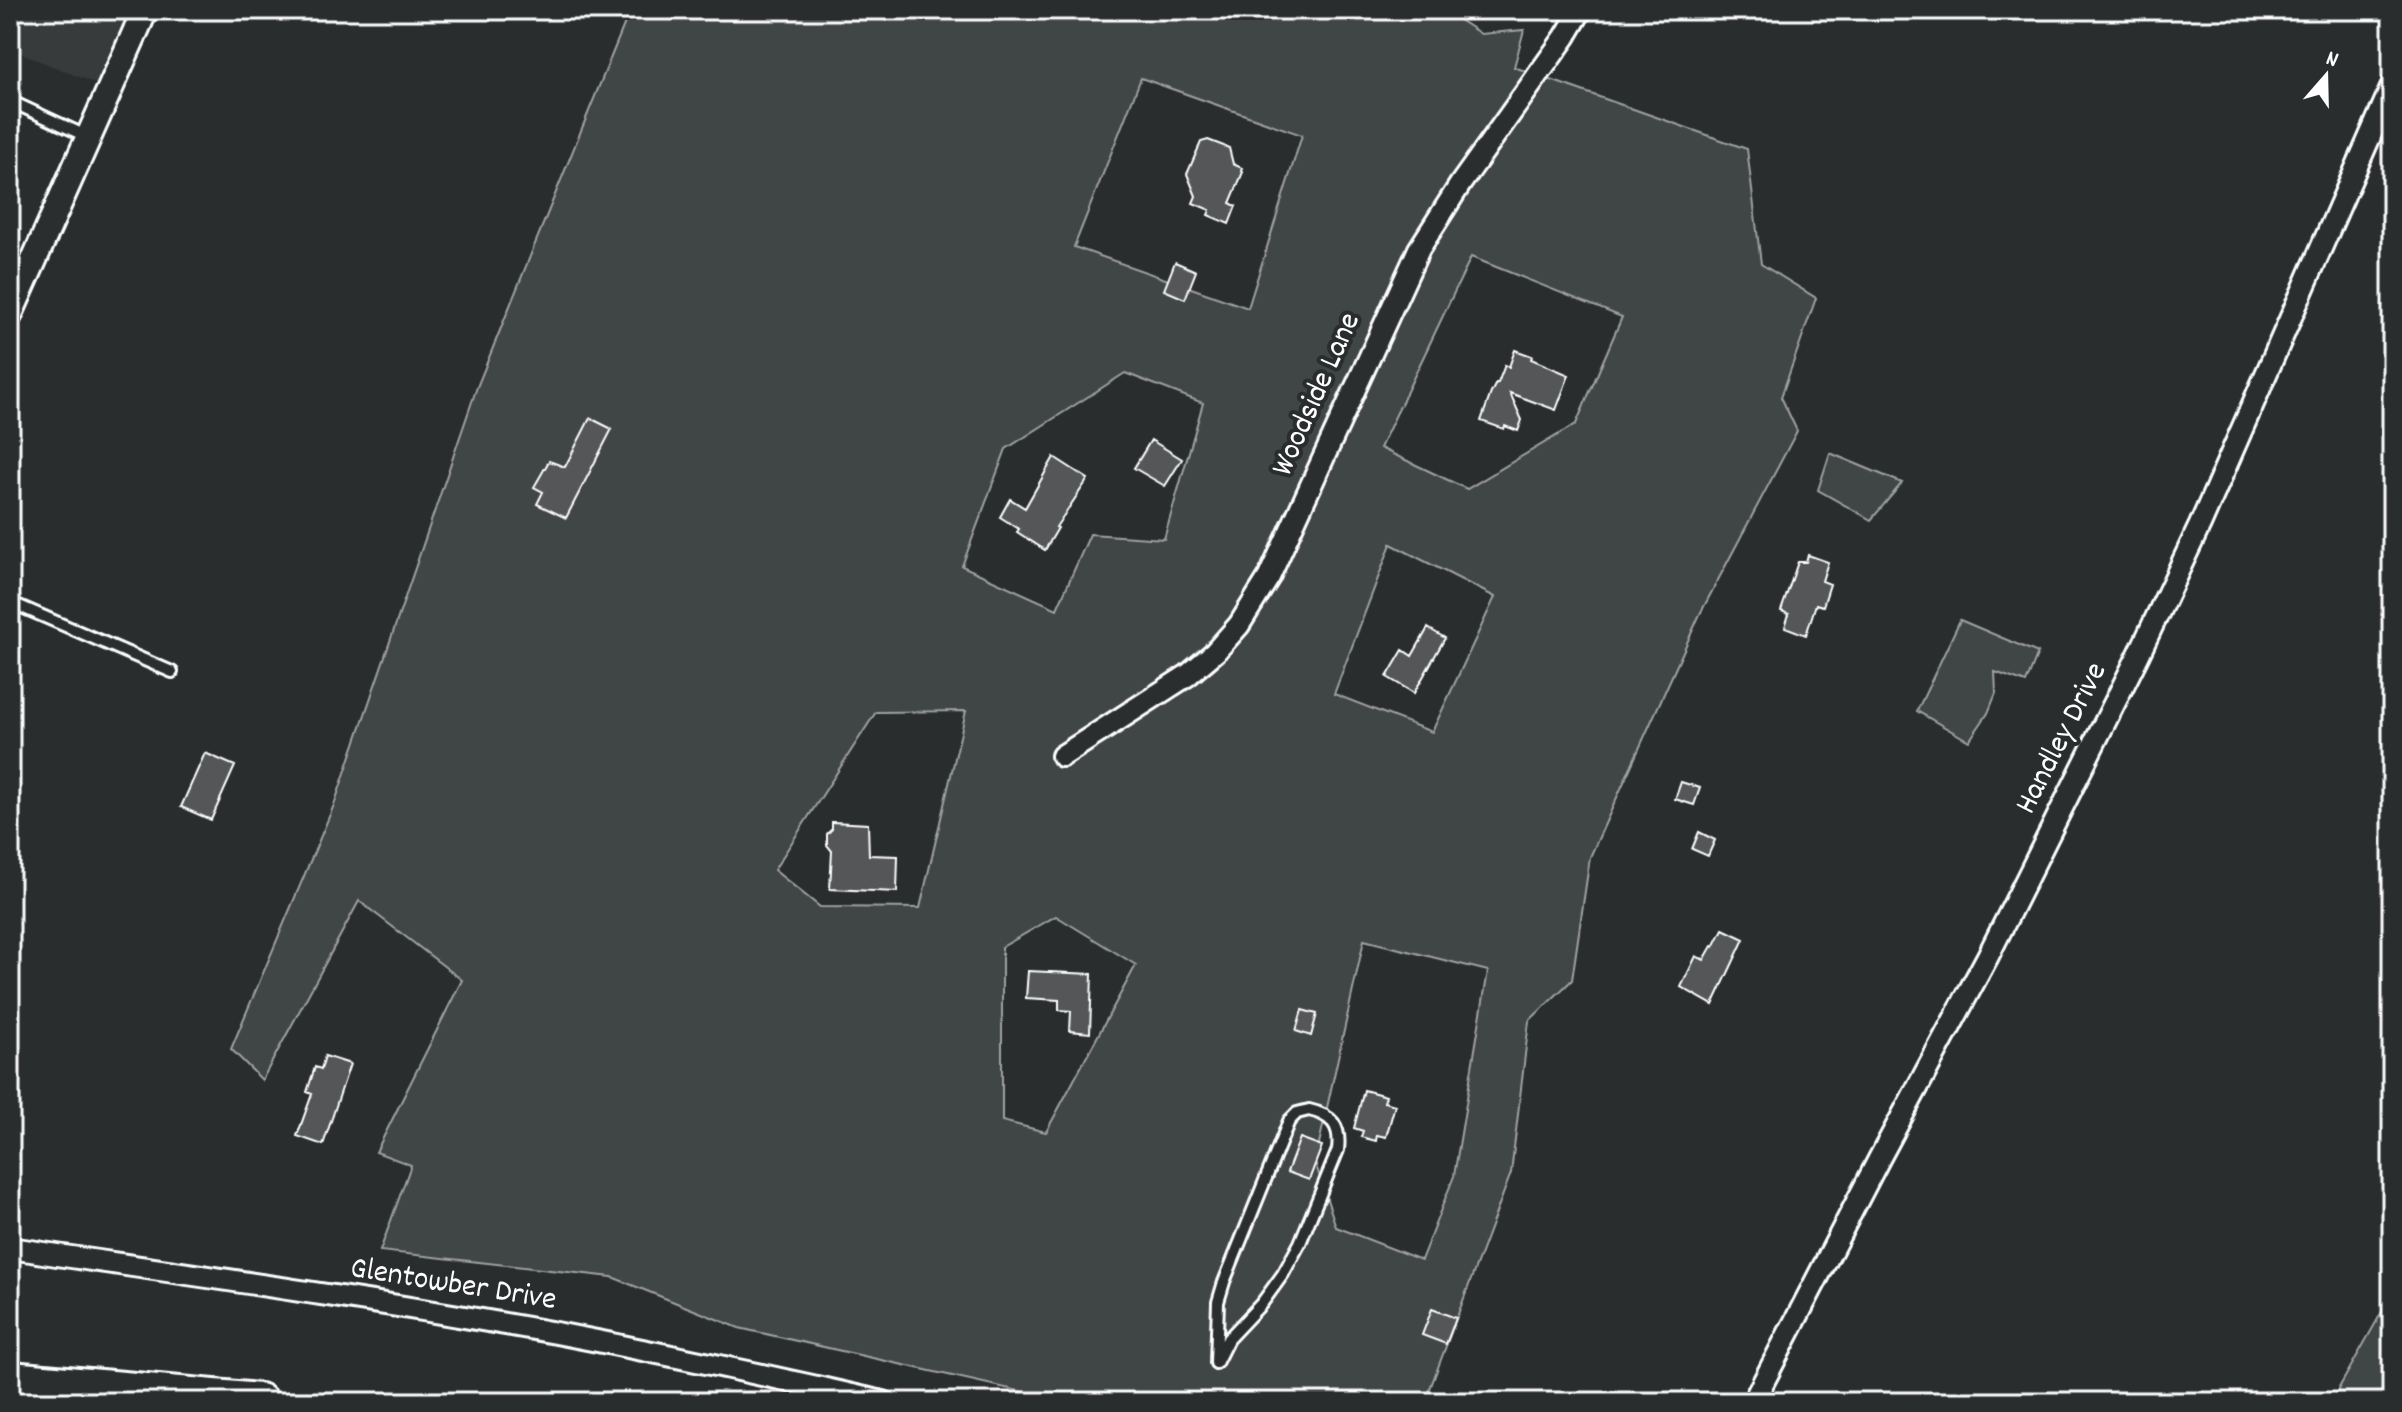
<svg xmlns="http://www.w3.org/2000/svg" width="2402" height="1412" font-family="Dekko,sans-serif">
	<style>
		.built { fill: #373a3b }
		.green { fill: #414445; stroke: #a0a2a2; stroke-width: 2; fill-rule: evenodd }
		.building { fill: #555758; stroke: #fff; stroke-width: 2 }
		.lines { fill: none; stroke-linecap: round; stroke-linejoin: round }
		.service-casing { stroke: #fff; stroke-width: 16 }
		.minor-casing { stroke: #fff; stroke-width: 26 }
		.tertiary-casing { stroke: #fff; stroke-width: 30 }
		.motorway-casing { stroke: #fff; stroke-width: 42 }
		.service { stroke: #2a2d2e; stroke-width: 10 }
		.minor { stroke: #2a2d2e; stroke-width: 20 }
		.tertiary { stroke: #2a2d2e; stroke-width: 24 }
		.motorway { stroke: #2a2d2e; stroke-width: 36 }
		.labels { text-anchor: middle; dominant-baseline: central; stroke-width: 8; stroke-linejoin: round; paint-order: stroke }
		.street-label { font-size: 32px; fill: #fff; stroke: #2a2d2e }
	</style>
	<rect width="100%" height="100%" fill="#2a2d2e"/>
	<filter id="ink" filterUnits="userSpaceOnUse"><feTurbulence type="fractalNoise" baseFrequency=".0125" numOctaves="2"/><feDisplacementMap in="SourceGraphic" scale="16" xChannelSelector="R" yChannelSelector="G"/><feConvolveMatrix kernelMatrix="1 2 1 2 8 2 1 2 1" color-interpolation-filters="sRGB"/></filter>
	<g filter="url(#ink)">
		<path class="built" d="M10 10H132L99 85 10 49Z"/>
		<path class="green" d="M630 10H1444L1481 34 1524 30 1514 67 1747 149 1761 264 1816 298 1781 397 1797 431 1700 614 1590 857 1572 980 1529 1021 1511 1173 1425 1402H1068L739 1328 612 1277 380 1251 411 1165 376 1152 462 980 359 901 262 1080 231 1049 334 805 477 387ZM1141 78 1302 135 1248 308 1074 247ZM1471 257 1622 317 1576 424 1467 489 1380 448ZM1125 373 1203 403 1164 539 1090 534 1057 609 962 566 1006 449ZM1391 544 1495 597 1432 732 1334 694ZM966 711 920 908 820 907 774 870 876 712ZM1056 916 1136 965 1046 1132 1002 1121V947ZM1364 940 1488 971 1454 1176 1421 1260 1336 1227 1315 1162Z
			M1830 453 1902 483 1871 520 1818 490Z
			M1960 620 2038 653 2026 683 1995 672 1996 693 1988 713 1969 741 1917 711Z
			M2392 1294V1402H2331Z"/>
		<path class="building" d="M1208 140 1229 148 1233 164 1242 168 1241 171 1243 172 1230 203 1236 206 1229 224 1208 215 1210 210 1193 203 1196 196 1187 174 1201 142Z
			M1175 262 1196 271 1185 299 1164 290Z
			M1515 350 1532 356 1531 359 1569 375 1556 410 1510 393 1522 420 1518 431 1505 426 1504 429 1481 421 1491 393 1496 383H1498L1505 365 1509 367Z
			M590 418 612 429 566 518 537 504 543 492 534 487 549 461 565 467Z
			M1151 440 1182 459 1165 486 1134 468Z
			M1054 457 1088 479 1056 527 1058 528 1045 550 1017 532 1019 529 1000 517 1010 499 1025 508Z
			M1808 555 1828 562 1822 581 1830 584 1823 606 1816 604 1806 635 1785 627 1789 614 1781 611 1798 562H1806Z
			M1428 628 1445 638 1414 693 1387 677 1403 650 1412 656Z
			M205 753 235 766 211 820 181 807Z
			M1681 782 1700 788 1694 805 1675 799Z
			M832 822 868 824 869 855 898 856 897 892 830 889 832 851 827 845V834L832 829Z
			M1699 832 1715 840 1708 856 1692 849Z
			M1723 929 1744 939 1713 1005 1681 987 1696 956 1704 960 1712 946 1714 947Z
			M1028 971 1092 974 1090 1033 1070 1031 1071 1011 1059 1010V1000L1026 998Z
			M1302 1010 1317 1014 1311 1036 1296 1031Z
			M325 1056 350 1064 323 1145 297 1136 312 1094 307 1092 315 1067 321 1069Z
			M1364 1090 1386 1096 1384 1102 1395 1105 1386 1137 1377 1135 1376 1141 1361 1137 1363 1131 1354 1128Z
			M1300 1138 1322 1146 1309 1180 1287 1172Z
			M1432 1309 1456 1318 1446 1344 1422 1335Z"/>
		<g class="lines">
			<g class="service-casing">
				<path id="service" d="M10 101 88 137
					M10 602 172 672
					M1309 1110C1332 1115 1341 1126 1338 1150L1300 1243 1283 1274 1262 1303 1228 1339 1216 1363 1218 1302 1224 1282 1289 1121 1297 1113Z"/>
			</g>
			<g class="minor-casing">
				<path id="minor" d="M1062 756 1188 675 1215 652 1239 625 1269 577 1419 249 1461 183 1565 37 1581 10
					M10 1248C192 1275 375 1300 556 1333 666 1354 774 1377 883 1402
					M1753 1402 1879 1159 1988 956 2139 654 2200 525 2392 86"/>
			</g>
			<g class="tertiary-casing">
				<path id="tertiary" d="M10 314 145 10"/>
			</g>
			<g class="motorway-casing">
				<path id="motorway" d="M10 1380 259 1402"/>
			</g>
			<use href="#service" class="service"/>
			<use href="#minor" class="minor"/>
			<use href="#tertiary" class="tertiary"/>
			<use href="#motorway" class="motorway"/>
		</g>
	</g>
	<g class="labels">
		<g class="street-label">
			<text transform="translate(1318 395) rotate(-66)">Woodside Lane</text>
			<text transform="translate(2063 739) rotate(-63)">Handley Drive</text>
			<text transform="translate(453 1286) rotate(9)">Glentowber Drive</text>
		</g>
	</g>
	<rect width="2402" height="1412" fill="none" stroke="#2a2d2e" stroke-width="40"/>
	<rect x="20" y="20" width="2362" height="1372" fill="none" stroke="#fff" stroke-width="3" filter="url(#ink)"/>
	<g transform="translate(2326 76) rotate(20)" stroke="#2a2d2e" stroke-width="6" paint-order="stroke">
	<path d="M0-6L14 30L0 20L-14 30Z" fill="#ffffff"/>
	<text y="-12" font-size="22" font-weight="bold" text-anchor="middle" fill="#ffffff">N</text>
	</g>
</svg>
